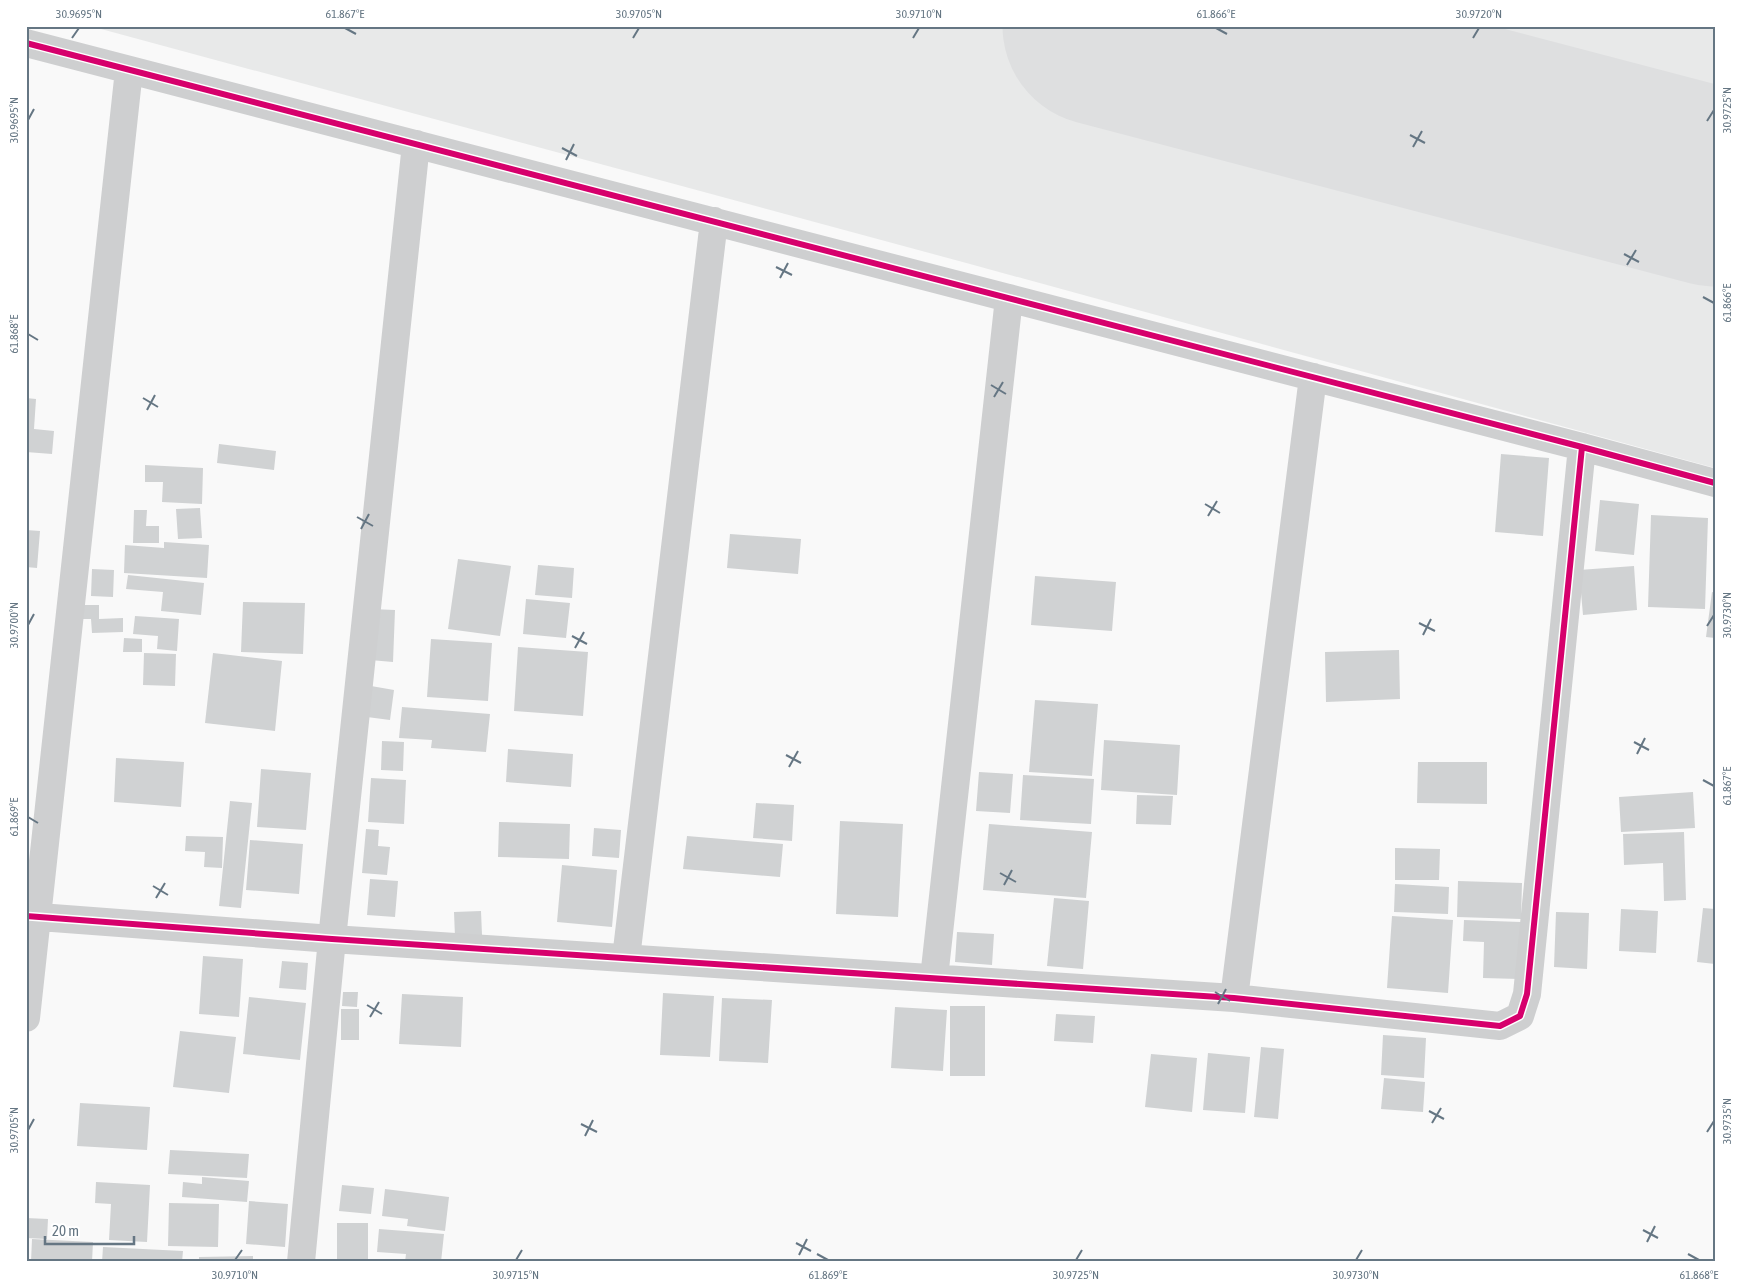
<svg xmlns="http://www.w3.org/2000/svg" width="1741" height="1288" font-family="'Asap Condensed',sans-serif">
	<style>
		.built { fill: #e8e9e9 }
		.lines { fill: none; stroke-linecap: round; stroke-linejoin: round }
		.runway { stroke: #dedfe0; stroke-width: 199 }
		.building { fill: #d0d2d3 }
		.street { stroke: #cecfd0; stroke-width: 28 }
		.cycleway-casing { stroke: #fff; stroke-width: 9 }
		.cycleway { stroke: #d6006c; stroke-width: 6 }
		.ticks { fill: none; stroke: #657683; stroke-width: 2 }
		.neatline { fill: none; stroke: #657683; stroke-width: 2 }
		.ticks-label { font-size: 12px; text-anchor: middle; fill: #657683 }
	</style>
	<rect width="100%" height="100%" fill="#f9f9f9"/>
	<path class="built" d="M90 26H1715V468L970 264Z"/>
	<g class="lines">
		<path class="runway" d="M1102 26 1715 187"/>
	</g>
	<path class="building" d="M26 398 36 399 34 429 54 431 52 454 26 452Z
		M219 444 276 451 274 470 217 463Z
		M1501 454 1549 458 1543 536 1495 532Z
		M145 465 203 468 202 504 162 502 163 482H145Z
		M1600 500 1639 504 1634 555 1595 551Z
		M200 508 202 538 178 539 176 509Z
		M134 510H147L146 526H159V543H133Z
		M1651 515 1708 518 1705 609 1648 607Z
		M26 530 40 531 37 568 26 567Z
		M730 534 801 539 798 574 727 568Z
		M164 542 209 545 207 578 124 573 125 545 164 548Z
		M458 559 511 566 500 636 448 629Z
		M538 565 574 568 572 598 535 595Z
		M1634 566 1637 610 1583 615 1579 570Z
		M92 569 114 570 113 597 91 596Z
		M128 575 204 583 201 615 161 611 163 592 126 589Z
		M1035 576 1116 582 1112 631 1031 625Z
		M1712 592 1715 593V638L1706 637Z
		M526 599 570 603 566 638 523 634Z
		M243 602 305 603 303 654 241 652Z
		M74 605H99V619L123 618V632L92 633 91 619H74Z
		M371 609 395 610 393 662 370 660Z
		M135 616 179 619 177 651 157 649 158 636 133 634Z
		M124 638 142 639V652H123Z
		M431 639 492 643 488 701 427 697Z
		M518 647 588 652 583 716 514 711Z
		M1399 650 1400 699 1326 702 1325 652Z
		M144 653 176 654 175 686 143 685Z
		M213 653 282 661 275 731 205 723Z
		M371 686 394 690 390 720 367 717Z
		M1035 700 1098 704 1092 776 1029 772Z
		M402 707 490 714 486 752 431 748 432 740 399 738Z
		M1104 740 1180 745 1177 795 1101 790Z
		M382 741 404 742 403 771 381 770Z
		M508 749 573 754 571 787 506 782Z
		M116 758 184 762 181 807 114 802Z
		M1418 762H1487V804L1417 803Z
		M261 769 311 773 306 830 257 827Z
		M979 772 1013 774 1010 813 976 811Z
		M1023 775 1094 779 1091 824 1020 820Z
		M371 778 406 780 404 824 368 822Z
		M1693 792 1695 828 1621 832 1619 797Z
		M1137 795 1173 796 1171 825 1136 824Z
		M230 801 252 803 241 908 219 906Z
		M756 803 794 805 792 841 753 838Z
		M840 821 903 824 898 917 836 914Z
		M499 822 570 824 569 859 498 857Z
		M989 824 1092 832 1086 898 983 890Z
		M594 828 621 830 619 858 592 856Z
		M366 829 379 830 378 846 390 847 387 875 362 873Z
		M1684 832 1686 900 1664 901 1663 863 1624 865 1623 834Z
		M186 836 223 837 222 868 204 867 205 852 185 851Z
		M687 836 783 844 780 877 683 869Z
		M250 840 303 844 299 894 246 890Z
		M1395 848 1440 849 1439 880H1395Z
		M562 865 617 870 612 927 557 922Z
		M370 879 398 881 395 917 367 915Z
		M1458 881 1522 883 1521 919 1457 917Z
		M1395 884 1449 887 1448 914 1394 912Z
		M1054 898 1089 901 1083 969 1047 966Z
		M1703 908 1715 909V964L1697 962Z
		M1621 909 1658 911 1656 953 1619 951Z
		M481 911 482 935 455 937 454 912Z
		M1556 912 1589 913 1587 969 1554 967Z
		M1392 916 1453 920 1448 993 1387 988Z
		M1464 920 1521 922 1519 979 1483 978 1484 942 1463 941Z
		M957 932 994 934 992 965 955 962Z
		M203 956 243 959 239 1017 199 1014Z
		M282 961 308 963 306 990 279 988Z
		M343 992H358L357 1007 342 1006Z
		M663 993 714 996 710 1057 660 1055Z
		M402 994 463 997 461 1047 399 1044Z
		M249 997 306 1003 300 1060 243 1054Z
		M722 998 772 1000 768 1063 719 1061Z
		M950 1006H985V1076H950Z
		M895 1007 947 1010 943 1071 891 1068Z
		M341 1009H359V1040H341Z
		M1056 1014 1095 1016 1093 1043 1054 1041Z
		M180 1031 236 1037 229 1093 173 1087Z
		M1383 1035 1426 1038 1424 1078 1381 1075Z
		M1261 1047 1284 1049 1278 1119 1254 1117Z
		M1208 1053 1250 1057 1245 1113 1203 1110Z
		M1151 1054 1197 1058 1192 1112 1145 1107Z
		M1384 1078 1425 1082 1423 1112 1381 1109Z
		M80 1103 150 1107 147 1150 77 1146Z
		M170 1150 249 1154 247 1178 168 1174Z
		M202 1177 249 1181 247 1202 182 1197 183 1182 202 1184Z
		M96 1182 150 1185 147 1242 109 1240 111 1204 95 1203Z
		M342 1185 374 1188 371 1214 339 1211Z
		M385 1189 449 1197 445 1231 407 1226 408 1219 382 1216Z
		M249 1201 288 1204 285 1247 246 1244Z
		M169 1203 219 1204 218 1247 168 1246Z
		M26 1218 48 1219 47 1239 26 1238Z
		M337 1223H368V1262H337Z
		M379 1229 444 1234 441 1262H405L406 1254 377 1252Z
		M32 1239 93 1242 92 1262H31Z
		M103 1247 183 1251 182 1262H102Z
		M253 1256V1262H199V1257Z"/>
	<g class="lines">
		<path class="street" d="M26 43 1582 447 1715 483
			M26 916 332 939 1234 998 1500 1026 1520 1016 1527 994 1582 447
			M626 958 714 221
			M934 978 1009 298
			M1234 998 1313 377
			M26 1018 129 70
			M301 1262 332 939 416 144"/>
		<g class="cycleway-casing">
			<path id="cycleway" d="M26 43 1582 447 1715 483
				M26 916 332 939 1234 998 1500 1026 1520 1016 1527 994 1582 447"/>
		</g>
		<use href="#cycleway" class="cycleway"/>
	</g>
	<path class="ticks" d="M345 28 356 34M1216 28 1227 34M72 38 79 28M633 38 639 28M913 38 919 28M1473 38 1479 28M28 120 34 109M1707 121 1714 110M1410 135 1425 143M1413 147 1422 131M562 148 577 156M566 160 574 144M1624 254 1639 262M1627 265 1636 250M776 267 792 275M780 278 788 263M1703 297 1714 303M28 334 38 340M991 385 1006 394M994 397 1003 382M143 398 158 407M147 410 155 395M1205 504 1220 513M1208 516 1217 501M357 517 373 526M361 529 369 514M1419 623 1435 631M28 625 34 614M1707 626 1714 615M1423 635 1431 619M572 636 587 644M575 648 584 632M1634 742 1649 750M1637 754 1645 738M786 755 801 763M789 767 798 751M1703 780 1714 786M28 817 38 823M1000 873 1016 882M1004 885 1012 870M153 886 168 895M156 898 165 883M1215 992 1230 1001M1218 1004 1226 989M367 1005 382 1014M370 1017 379 1002M1429 1111 1444 1119M1432 1123 1441 1108M581 1124 597 1132M28 1130 34 1119M1707 1132 1714 1121M585 1136 593 1120M1643 1230 1658 1238M1647 1242 1655 1226M796 1243 811 1251M817 1254 828 1260M1688 1254 1699 1260M799 1255 807 1239M235 1260 242 1250M516 1260 522 1250M1076 1260 1082 1250M1356 1260 1362 1250"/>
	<rect width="1741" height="1288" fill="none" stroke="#ffffff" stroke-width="55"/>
	<path d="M45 1236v8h89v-8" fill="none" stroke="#657683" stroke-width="2.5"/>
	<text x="52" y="1236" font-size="15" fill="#657683" stroke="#ffffff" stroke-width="4" paint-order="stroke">20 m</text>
	<rect x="28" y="28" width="1686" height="1232" class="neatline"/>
	<g class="ticks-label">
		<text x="79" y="18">30.9695°N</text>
		<text x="345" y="18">61.867°E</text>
		<text x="639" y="18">30.9705°N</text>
		<text x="919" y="18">30.9710°N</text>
		<text x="1216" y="18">61.866°E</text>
		<text x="1479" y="18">30.9720°N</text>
		<text transform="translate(1727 110) rotate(-90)" y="4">30.9725°N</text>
		<text transform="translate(14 120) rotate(-90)" y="4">30.9695°N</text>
		<text transform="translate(1727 303) rotate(-90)" y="4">61.866°E</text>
		<text transform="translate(14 334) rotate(-90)" y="4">61.868°E</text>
		<text transform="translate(1727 615) rotate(-90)" y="4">30.9730°N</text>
		<text transform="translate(14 625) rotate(-90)" y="4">30.9700°N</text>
		<text transform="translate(1727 786) rotate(-90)" y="4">61.867°E</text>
		<text transform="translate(14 817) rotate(-90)" y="4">61.869°E</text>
		<text transform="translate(1727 1121) rotate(-90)" y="4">30.9735°N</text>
		<text transform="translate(14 1130) rotate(-90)" y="4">30.9705°N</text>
		<text x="235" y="1279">30.9710°N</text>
		<text x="516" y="1279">30.9715°N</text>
		<text x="828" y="1279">61.869°E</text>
		<text x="1076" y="1279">30.9725°N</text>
		<text x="1356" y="1279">30.9730°N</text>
		<text x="1699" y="1279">61.868°E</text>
	</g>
</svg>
